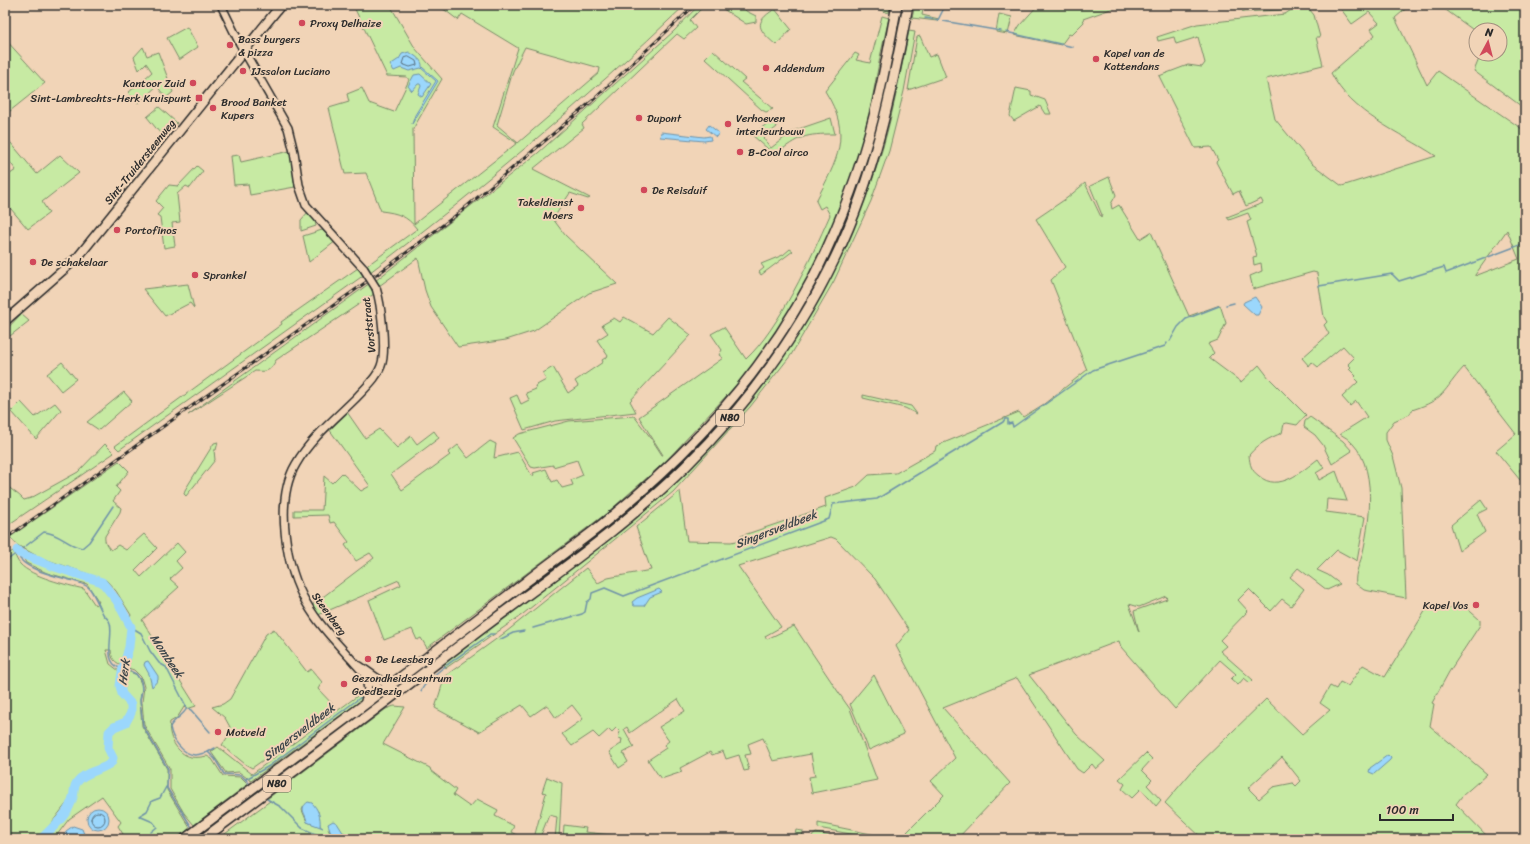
<svg xmlns="http://www.w3.org/2000/svg" width="1530" height="844" font-family="Sriracha,sans-serif">
	<style>
		.green { fill: #c7eaa3; stroke: #798a67; fill-rule: evenodd }
		.water { fill: #9bd7fc; stroke: #6e92a8 }
		.lines { fill: none; stroke-linecap: round; stroke-linejoin: round }
		.shore { stroke: #58707f; stroke-width: 1 }
		.stream { stroke: #6e92a8; stroke-width: 1.5 }
		.river { stroke: #9bd7fc; stroke-width: 9 }
		.tertiary-casing { stroke: #2b2b2b; stroke-width: 10 }
		.secondary-casing { stroke: #2b2b2b; stroke-width: 11 }
		.trunk-casing { stroke: #2b2b2b; stroke-width: 12 }
		.tertiary { stroke: #f1d4b7; stroke-width: 7 }
		.secondary { stroke: #f1d4b7; stroke-width: 8 }
		.trunk { stroke: #f1d4b7; stroke-width: 9 }
		.rail-casing { stroke: #2b2b2b; stroke-width: 3 }
		.rail { stroke: #f1d4b7; stroke-width: 1.5; stroke-dasharray: 4.5; stroke-linecap: butt }
		.tertiary-bridge-casing { stroke: #2b2b2b; stroke-width: 10; stroke-linecap: butt }
		.tertiary-bridge { stroke: #f1d4b7; stroke-width: 7 }
		.poi-dot { fill: #d1495b; stroke: #f1d4b7; stroke-width: 1.5 }
		.labels { text-anchor: middle; dominant-baseline: central; stroke-width: 4; stroke-linejoin: round; paint-order: stroke }
		.shield { fill: #f1d4b7; stroke: #665e55; stroke-width: 1 }
		.shield-label { font-size: 10px; font-weight: bold; fill: #2b2b2b }
		.poi-label { font-size: 11px; fill: #2b2b2b; stroke: #f1d4b7; text-anchor: start }
		.street-label { font-size: 11px; fill: #2b2b2b; stroke: #f1d4b7 }
		.water-label { font-size: 12px; font-style: italic; fill: #3c454a; stroke: #f1d4b7 }
	</style>
	<rect width="100%" height="100%" fill="#f1d4b7"/>
	<filter id="ink" filterUnits="userSpaceOnUse"><feTurbulence type="fractalNoise" baseFrequency=".025" numOctaves="2"/><feDisplacementMap in="SourceGraphic" scale="8" xChannelSelector="R" yChannelSelector="G"/><feConvolveMatrix kernelMatrix="1 2 1 2 8 2 1 2 1" color-interpolation-filters="sRGB"/></filter>
	<g filter="url(#ink)">
		<path class="green" d="M353 5H390L415 48 442 79 413 129 414 224 517 143 493 127 518 48 462 14 458 20 438 5H620L632 9 636 5H685C585 101 479 189 369 273L365 267 417 229C407 216 398 213 381 211L366 173 345 174 329 108 349 102 347 94 362 88 369 103 394 112 409 80 407 77 387 76ZM525 47 600 68 599 73 518 143 497 125 513 71Z
			M699 5H705L690 20 696 28 684 39 677 34 582 124 584 128 533 169 590 198 588 199 570 193 553 219 565 235 617 284 589 293 534 331 506 340 458 347 431 307 425 290 418 258 379 286 375 281 538 153 674 31Z
			M717 5H741L746 11 756 16V22L746 24Z
			M880 5H890L889 13 880 10Z
			M915 5H924L922 15 939 19 937 21 912 18Z
			M1038 5H1122L1083 19 1084 22 1071 35 1069 34 1061 45 1014 35 1020 25Z
			M1241 5H1290L1280 10 1243 12Z
			M1299 5H1306L1314 15 1320 37H1316L1323 65 1266 79 1275 119 1312 164 1342 186 1436 156C1400 132 1351 114 1331 73L1375 35 1371 29 1379 23 1369 12 1352 24 1338 5H1410L1395 18 1427 85 1438 71 1525 131V465L1519 470 1524 478 1520 480 1496 451 1516 434 1464 367C1442 391 1446 399 1412 410L1410 414 1394 421 1386 432V440L1393 456 1401 488 1406 598 1364 590 1356 584C1354 573 1361 562 1363 552 1371 516 1379 454 1340 434L1367 417 1356 401 1350 406 1342 397 1358 382 1354 378 1356 376 1349 369 1351 367 1348 364 1354 358 1343 346 1318 367 1312 362 1309 366 1302 358 1329 334 1324 325 1327 322 1324 317 1317 273 1313 272 1253 289 1250 276 1262 271 1261 263 1254 265 1253 257 1257 256 1247 222 1251 220 1248 213 1229 220 1227 217 1263 203 1261 199 1246 206 1239 191 1233 194 1216 162 1218 160 1211 147 1195 148 1159 76 1188 65 1202 67 1205 63 1198 37 1176 44 1174 37 1158 41 1157 37 1197 24 1285 14ZM1507 230 1519 259 1475 276V275Z
			M1439 5H1525V109L1474 71 1481 54H1500V30H1476V32Z
			M775 9 791 29 776 45C759 30 752 23 775 9Z
			M999 14 1012 17 1008 34 996 32Z
			M882 16 889 18 880 57 866 133 854 171 838 214 819 257 794 304 752 368 666 461 607 513 427 648 421 638 417 640 412 629 384 640 369 600 401 585 399 580 318 615 311 606 374 558 370 553 356 561 345 545 349 542 334 522 330 523 328 515 294 516V510H322L324 476 332 483 342 473 361 491 370 486 329 429 347 412 365 438 379 429 397 448 411 436 417 444 434 431 439 438 391 474 402 490 450 455 448 453 458 445 468 458 490 441 496 444 494 458 518 452 532 476 534 475 533 473 546 469 552 482 557 480 562 488 573 485 571 480 583 475 577 460 553 467V465L535 468 531 467 513 438 519 434 569 421 634 416 651 438 662 455H663L639 417 723 358 719 355 722 350 711 334 724 327 746 359C779 329 811 258 830 215L825 206 820 209 816 201C837 160 853 135 825 91L855 53 859 55 856 60 870 63Z
			M187 27 198 47 179 60 167 38Z
			M909 31 915 32 904 91 889 151 871 201 834 281 791 355 750 407 673 492 523 614 446 668 443 663C493 625 543 587 593 549 614 533 637 517 657 499 764 406 842 282 883 147 894 109 901 69 909 31Z
			M920 36 929 57 937 54 946 77 908 90 917 37Z
			M5 39 45 83 5 115Z
			M143 47 147 56 158 52 173 92 166 98 157 86 138 103 128 93 152 72 146 63 139 70 134 57Z
			M713 50 745 79 741 82 773 109 766 112 762 110 705 58Z
			M1016 88 1031 91V95L1045 100 1051 114H1045L1040 106 1014 121 1010 116Z
			M159 107 177 123 164 138 147 117Z
			M831 118 835 134C805 134 799 136 775 155L752 135 772 120 777 127 763 138 771 148 793 131Z
			M5 136 37 174 60 155 79 173 42 202 49 213 28 229 5 202V174L8 171 10 174 16 170 5 156Z
			M290 151 295 187 250 195 248 184 234 185 231 156 239 155 241 162Z
			M197 166 203 171 190 188 186 186 177 194 180 222 172 223 175 246 164 248 160 217 157 215 163 208 156 201 169 185 178 186Z
			M1109 177 1116 195 1111 204 1112 209 1119 205 1140 239 1151 232 1189 316 1220 305 1226 323 1218 340 1208 344 1214 353 1209 358 1241 382 1259 365 1269 378 1306 415 1297 425 1287 423 1284 424 1282 433C1269 438 1258 444 1249 455 1250 465 1251 470 1259 476 1279 493 1302 471 1318 459L1324 468 1316 473 1319 480 1336 471 1347 501 1327 499 1326 512 1365 517 1357 561 1337 550 1317 570 1328 575 1340 584 1327 590 1298 568 1290 577 1304 589 1291 606 1282 599 1271 611 1249 589 1238 600 1248 611 1220 640 1226 646 1220 651 1253 680 1250 683 1244 678 1238 685 1231 679 1236 674 1220 660 1175 709 1121 647 1119 641 1029 675 1076 734 1105 761 1096 769 1092 764 1083 773 1077 769 1017 678 943 708 1010 783 957 839H912L907 832 944 795 931 781 955 758 896 646 909 630 875 579 836 539 831 537 738 566 781 627 765 636 767 639 794 626 845 702 850 709 877 780 812 793 809 777 815 776 811 754 773 761 763 738 748 744 751 754 745 755 749 770 744 771 739 755 726 759 723 751 712 755 710 752 680 768 682 772 661 779 648 760 666 748 664 745 669 741 659 727 685 711 678 699 630 733 627 727 624 729 634 747 623 753 628 762 619 768 609 752 621 744 622 739 618 738 620 732 616 728 612 732 609 729 599 738 593 732 572 746 562 734 583 719 572 705 556 718 547 705 531 716 522 705 479 732 435 708 445 676 506 632 586 568 598 583 608 578 651 570 636 527 680 491 687 541 731 542 742 540 741 536 826 507 825 498 856 487 869 475 896 473 935 451 936 446 1019 412 1023 417 1044 404 1087 370 1051 280 1065 267 1036 219 1067 198 1085 183 1101 217 1102 215 1090 186ZM1166 596 1167 599 1134 611 1139 632 1129 604 1139 607Z
			M308 212 315 221 316 226 301 231V220Z
			M322 230 336 241 309 262 303 236Z
			M790 249 793 251 761 275 759 272 764 268 761 264 783 255Z
			M358 268 364 275 119 450 115 446 282 324 281 322Z
			M370 283 374 294 276 360C270 371 268 372 255 371L188 415Z
			M188 284 194 308 190 303 165 316 143 289Z
			M21 314 29 321 10 336 5 331Z
			M624 317 653 333 668 317 691 335 630 401 636 412 555 421 524 430 510 398 517 395 521 404 529 400 526 393 536 389 535 386 546 380 543 373 553 367 568 393 578 386 575 381 603 362 602 360 608 356 597 340 608 333 602 325 614 318 620 322Z
			M62 362 76 379 61 391 47 374Z
			M124 392 132 401 99 430 87 422Z
			M863 395 911 406 917 414 905 408 863 398Z
			M21 402 35 417 55 403 61 410 36 439 12 412 7 414 5 412V404L12 411Z
			M1310 417 1343 441 1352 451 1332 464 1323 445 1315 435 1304 427 1305 421Z
			M218 442 216 450H214L215 460 186 496 184 494 185 490 214 443Z
			M105 444 114 453 5 527V483C10 490 18 493 24 500L31 498 78 472Z
			M119 461 129 471 116 487 120 491 113 501 121 508 120 512 105 536C104 542 107 546 111 550L118 545 126 550 144 534 157 548 135 570 141 577 177 543 185 552 176 561 182 568 170 579 179 587 142 620 196 706 187 709 184 707 177 718 170 722C167 736 177 754 191 757 196 758 202 757 207 756L212 759 223 776 241 777 248 784 194 825 184 813 170 789V769L144 725 142 702 144 687 141 677 134 670 128 668V666C118 665 111 661 111 650H106L110 664 119 671 118 688 129 706V714L120 723 110 726C106 733 104 745 107 753 109 757 111 757 110 762L85 773 76 779 72 785 70 799 39 839H5V553L8 554 13 551C15 555 17 561 20 564 32 577 67 585 84 589L95 605 99 602 87 584 47 573 26 563 24 559 27 558 51 567 101 583 112 594 129 620 131 615 116 591 106 580 39 557 17 545 10 537Z
			M1481 500 1487 509 1477 514 1485 532 1459 551 1451 525Z
			M1462 604 1480 620V625L1449 672 1432 703 1434 704 1430 726 1487 774 1462 796 1456 804 1490 839H1203L1165 803 1194 769 1266 699 1302 734 1330 710 1320 703 1330 686 1336 689 1340 682 1348 686 1363 665 1385 677 1427 608 1445 609ZM1282 757 1301 781 1296 786 1293 783 1273 787 1259 799 1248 788Z
			M274 629 307 672 311 669 322 682 318 689 336 708 252 768 245 764 222 745 227 738 230 727 225 718 212 707 223 704 230 699 266 634Z
			M125 670 137 675 142 686 140 702 142 726 167 769V790L190 828 176 839H126L118 826 121 822 102 796 69 819 54 839H45C51 833 68 810 72 809L76 789 80 782 114 763 115 758 110 747 111 731C124 719 135 727 133 702 122 694 119 683 125 670Z
			M874 675 904 734 869 750 850 704Z
			M364 691 363 699 251 781 239 772 226 773 211 752 218 747 252 774Z
			M394 706 405 707 383 744 430 768 431 771 456 790 453 795 470 807 477 799 498 810 495 816 514 826 511 832 524 839H347L345 833 328 829 333 839H218L270 801 267 799 386 709ZM304 806 318 811 320 826 307 822 302 810Z
			M1146 753 1152 759 1142 770 1152 780 1147 785 1161 800 1156 806 1141 789 1132 798 1122 789 1125 784 1119 779Z
			M547 777 562 783 559 839H555L557 817 549 815 541 835 537 836 535 834 546 793 542 792Z
			M818 823 895 839H878L818 828Z
			M564 825 586 828 585 832 611 835V838L617 839H563Z
			M796 830 803 831 802 839H794Z
			M816 833 846 839H812L811 837Z"/>
		<path class="water" d="M409 52C415 56 423 60 422 67L438 81 412 124 415 115 436 81 421 68 409 71 401 68 394 71 390 65 399 59 402 54Z
			M420 74 431 84 422 97 418 94 421 86 420 84H418L412 91 408 86 414 75Z
			M709 125 719 133 716 137 706 129Z
			M661 132 704 137 710 136 711 140 704 141 660 137Z
			M1255 297 1262 307 1258 315H1255L1243 304 1244 302Z
			M659 589 662 592 650 597 644 606H634L632 602 637 598Z
			M148 661 158 676V680L152 687 149 674 144 665 145 662Z
			M1388 755 1391 758 1390 760 1374 774 1369 772 1370 768Z
			M308 802 312 803C318 809 321 817 320 826L323 828 307 822C306 813 298 809 308 802Z
			M87 819a11 11 0 1 1 22 0a11 11 0 1 1-22 0Z
			M333 821 337 823 347 839H333L328 824Z
			M73 826 82 829 86 839H64L66 831Z"/>
		<g class="lines">
			<path class="shore" d="M409 57 416 61 417 65 410 67 402 64 404 58Z
				M91 819a7 7 0 1 1 14 0a7 7 0 1 1-14 0Z"/>
			<path class="stream" d="M925 18 938 20 943 10
				M943 21 1001 31
				M1006 32 1040 40
				M1043 40 1073 47
				M1319 286 1392 274 1399 281 1444 267 1446 273 1525 243
				M1226 305 1234 303
				M1170 341 1178 327 1186 319 1219 306
				M19 553 20 559C36 577 81 578 90 589 95 596 99 606 103 614 105 617 109 619 110 623 114 636 102 662 120 668
				M5 562 44 532C59 533 68 546 82 548L89 542 113 506
				M131 627 141 633 150 651 159 663 166 667 187 708C183 716 174 719 170 727 172 739 182 754 195 755 199 755 204 753 208 752L215 759 224 774 241 775 249 783
				M533 628 582 614 585 612 587 602 591 599 592 593 605 588 624 596 829 519 833 504 877 499 1003 422 1005 419H1008V424L1012 423 1013 427 1093 370 1165 346 1167 343
				M499 640 513 633 524 631
				M126 669 136 674 141 681 142 690 140 700 143 726 168 769 167 788 191 826
				M5 676 9 684 5 686
				M421 691C429 673 473 648 490 634H494
				M187 708 191 710 210 732
				M208 752 215 748
				M246 779 269 766 361 697
				M267 799 281 807 302 828 320 836 322 839
				M151 832 157 827 153 822 139 816 147 811 152 801 160 798 166 787"/>
			<path class="river" d="M17 550 19 553 55 567 102 582 117 601 131 627 129 647 122 672 120 686 122 694 131 704V713L126 722 114 727 109 732 108 748 113 758 112 762C102 771 85 771 77 782 73 787 75 791 73 797 69 814 53 827 41 839"/>
			<g class="tertiary-casing">
				<path id="tertiary" d="M221 5 239 42 288 128 294 152 299 185 306 205 364 269
					M376 288C381 303 387 351 381 366 377 378 366 387 357 397 336 418 311 438 296 464 274 501 286 569 307 604 319 625 336 642 352 660 365 674 375 688 392 697
					M360 666 393 689
					M364 705 368 690 366 677"/>
			</g>
			<g class="secondary-casing">
				<path id="secondary" d="M5 321 78 257 281 5"/>
			</g>
			<g class="trunk-casing">
				<path id="trunk" d="M185 839C299 753 414 669 527 581 551 562 576 545 600 526 694 451 776 361 826 251 849 201 867 149 879 95 886 65 891 35 897 5
					M203 839C296 770 388 700 480 630 549 578 623 528 685 467 746 406 799 334 836 256 874 177 892 91 908 5"/>
			</g>
			<use href="#tertiary" class="tertiary"/>
			<use href="#secondary" class="secondary"/>
			<use href="#trunk" class="trunk"/>
			<g class="rail-casing">
				<path id="rail" d="M5 539 386 268 459 213 591 102 695 5"/>
			</g>
			<use href="#rail" class="rail"/>
			<g class="tertiary-bridge-casing">
				<path id="tertiary-bridge" d="M364 269 376 288"/>
			</g>
			<use href="#tertiary-bridge" class="tertiary-bridge"/>
		</g>
	</g>
	<g class="poi-dot">
		<circle cx="302" cy="23" r="4"/>
		<circle cx="230" cy="45" r="4"/>
		<circle cx="1096" cy="59" r="4"/>
		<circle cx="766" cy="68" r="4"/>
		<circle cx="243" cy="71" r="4"/>
		<circle cx="193" cy="83" r="4"/>
		<rect x="195" y="94" width="8" height="8" rx="2"/>
		<circle cx="213" cy="108" r="4"/>
		<circle cx="639" cy="118" r="4"/>
		<circle cx="728" cy="124" r="4"/>
		<circle cx="740" cy="152" r="4"/>
		<circle cx="644" cy="190" r="4"/>
		<circle cx="581" cy="208" r="4"/>
		<circle cx="117" cy="230" r="4"/>
		<circle cx="33" cy="262" r="4"/>
		<circle cx="195" cy="275" r="4"/>
		<circle cx="1476" cy="605" r="4"/>
		<circle cx="368" cy="659" r="4"/>
		<circle cx="344" cy="684" r="4"/>
		<circle cx="218" cy="732" r="4"/>
	</g>
	<g class="labels">
		<g class="shield">
			<rect x="716" y="410" width="28" height="16" rx="3"/>
			<rect x="263" y="776" width="28" height="16" rx="3"/>
		</g>
		<g class="shield-label">
			<text x="730" y="418">N80</text>
			<text x="277" y="784">N80</text>
		</g>
		<g class="poi-label">
			<text x="310" y="23">Proxy Delhaize</text>
			<text x="238" y="39">Bass burgers<tspan x="238" dy="13">&amp; pizza</tspan></text>
			<text x="1104" y="53">Kapel van de<tspan x="1104" dy="13">Kattendans</tspan></text>
			<text x="774" y="68">Addendum</text>
			<text x="251" y="71">IJssalon Luciano</text>
			<text x="185" y="83" text-anchor="end">Kantoor Zuid</text>
			<text x="191" y="98" text-anchor="end">Sint-Lambrechts-Herk Kruispunt</text>
			<text x="221" y="102">Brood Banket<tspan x="221" dy="13">Kupers</tspan></text>
			<text x="647" y="118">Dupont</text>
			<text x="736" y="118">Verhoeven<tspan x="736" dy="13">interieurbouw</tspan></text>
			<text x="748" y="152">B-Cool airco</text>
			<text x="652" y="190">De Reisduif</text>
			<text x="573" y="202" text-anchor="end">Takeldienst<tspan x="573" dy="13">Moers</tspan></text>
			<text x="125" y="230">Portofinos</text>
			<text x="41" y="262">De schakelaar</text>
			<text x="203" y="275">Sprankel</text>
			<text x="1468" y="605" text-anchor="end">Kapel Vos</text>
			<text x="376" y="659">De Leesberg</text>
			<text x="352" y="678">Gezondheidscentrum<tspan x="352" dy="13">GoedBezig</tspan></text>
			<text x="226" y="732">Motveld</text>
		</g>
		<g class="street-label">
			<text transform="translate(140 162) rotate(-51)">Sint-Truidersteenweg</text>
			<text transform="translate(369 325) rotate(-96)">Vorststraat</text>
			<text transform="translate(329 614) rotate(54)">Steenberg</text>
		</g>
		<g class="water-label">
			<text transform="translate(776 529) rotate(-21)">Singersveldbeek</text>
			<text transform="translate(167 656) rotate(56)">Mombeek</text>
			<text transform="translate(124 672) rotate(-82)">Herk</text>
			<text transform="translate(299 732) rotate(-37)">Singersveldbeek</text>
		</g>
	</g>
	<rect width="1530" height="844" fill="none" stroke="#f1d4b7" stroke-width="20"/>
	<rect x="10" y="10" width="1510" height="824" fill="none" stroke="#2b2b2b" stroke-width="1.5" filter="url(#ink)"/>
	<g transform="translate(1488 42) rotate(7)"><circle r="19" fill="#f1d4b7" stroke="#a2907f"/>
	<path d="M0-3L7 15L0 10L-7 15Z" fill="#d1495b"/>
	<text y="-6" font-size="11" font-weight="bold" text-anchor="middle" fill="#2b2b2b">N</text>
	</g>
	<path d="M1380 814v6h73v-6" fill="none" stroke="#2b2b2b" stroke-width="2"/>
	<text x="1386" y="814" font-size="12" fill="#2b2b2b" stroke="#f1d4b7" stroke-width="3" paint-order="stroke">100 m</text>
</svg>
